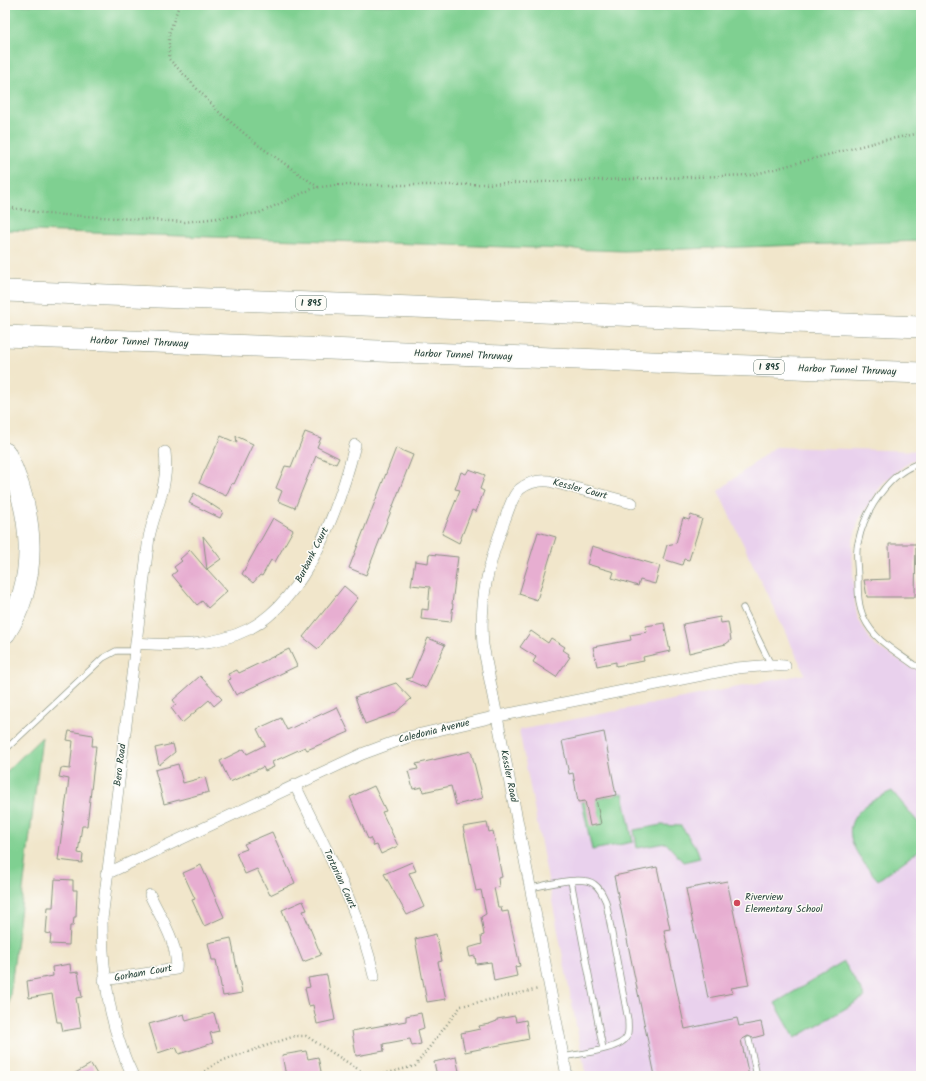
<svg xmlns="http://www.w3.org/2000/svg" width="926" height="1081" font-family="Kalam,sans-serif">
	<style>
		.built { fill: #e9d1ed }
		.green { fill: #7fd091; stroke: #4f8662 }
		.building { fill: #e7aed1 }
		.lines { fill: none; stroke-linecap: round; stroke-linejoin: round }
		.lane-casing { stroke: #889280; stroke-width: 7 }
		.street-casing { stroke: #889280; stroke-width: 12 }
		.highway-casing { stroke: #889280; stroke-width: 22 }
		.path { stroke: #889280; stroke-width: 2.5; stroke-dasharray: 1 3; stroke-linecap: butt }
		.lane { stroke: #fff; stroke-width: 5.5 }
		.street { stroke: #fff; stroke-width: 11 }
		.highway { stroke: #fff; stroke-width: 21 }
		.poi-dot { fill: #d1495b; stroke: #fdfcf7; stroke-width: 1.5 }
		.labels { text-anchor: middle; dominant-baseline: central; stroke-width: 3; stroke-linejoin: round; paint-order: stroke }
		.shield { fill: #fdfcf7; stroke: #62766e; stroke-width: 1 }
		.shield-label { font-size: 9px; font-weight: bold; fill: #1f3d34 }
		.street-label { font-size: 10px; fill: #1f3d34; stroke: #fdfcf7 }
		.poi-label { font-size: 10px; fill: #1f3d34; stroke: #fdfcf7; text-anchor: start }
	</style>
	<rect width="100%" height="100%" fill="#fdfcf7"/>
	<filter id="ink" filterUnits="userSpaceOnUse"><feTurbulence type="fractalNoise" baseFrequency=".025" numOctaves="2"/><feDisplacementMap in="SourceGraphic" scale="8" xChannelSelector="R" yChannelSelector="G"/><feConvolveMatrix kernelMatrix="1 2 1 2 8 2 1 2 1" color-interpolation-filters="sRGB"/></filter>
	<filter id="wash" filterUnits="userSpaceOnUse"><feTurbulence type="fractalNoise" baseFrequency=".012" numOctaves="4" result="noise"/><feDisplacementMap in="SourceGraphic" scale="16" xChannelSelector="R" yChannelSelector="G"/><feGaussianBlur stdDeviation="0.9" result="paint"/><feColorMatrix in="noise" values="0 0 0 0 0 0 0 0 0 0 0 0 0 0 0 0 0 1.4 0 .05"/><feComposite in="paint" operator="in"/></filter>
	<g filter="url(#wash)">
		<rect width="100%" height="100%" fill="#f1e6cb"/>
		<path class="built" d="M775 447 921 451V458L910 461 883 483 859 520 852 544 854 598 858 620 874 645 912 668 921 670V1076H586L519 730 805 674 718 491Z"/>
		<path class="green" d="M5 5H921V241L624 251 5 230Z
			M42 737 5 1036V773Z
			M892 791 921 826V849L878 880C841 839 837 815 892 791Z
			M623 793 633 842 592 850 582 802Z
			M661 825 681 826 697 849 700 858 683 862 666 843 637 848 634 830Z
			M844 962 865 997 795 1038 775 1003Z"/>
		<g id="blocks">
			<path class="building" d="M305 432 321 438 317 447 339 458 336 464 316 456 295 508 278 501 282 491 276 488 285 466 291 467Z
				M221 436 237 443 236 436 253 444 234 484 232 483 226 496 199 483Z
				M396 448 413 455 366 575 349 568Z
				M469 469 485 475 480 489 484 491 476 512 472 510 459 543 442 534 460 490 455 489 461 472 466 474Z
				M194 493 223 512 220 518 189 503Z
				M691 515 702 519 689 560 684 559 682 565 663 559 667 545 676 543 683 518 689 520Z
				M273 518 293 530 275 562 271 560 262 576 260 575 253 583 242 574Z
				M538 532 556 537 537 600 519 594Z
				M203 536 221 559 207 569 227 591 208 608 202 601 197 605 172 575 177 571 174 567 182 561 180 559 190 550 207 570Z
				M889 544H916L915 597H867L864 580 890 579Z
				M592 546 660 566 655 584 640 580 638 586 612 578 614 572 587 564Z
				M429 554 458 557 452 604H453L451 622 421 619 422 609 428 610 430 587 411 585 415 561 428 563Z
				M344 586 358 598 318 649 303 637Z
				M720 617 721 623 728 622 731 640 726 644 689 653 683 624Z
				M664 623 670 651 643 657 644 661 616 666V662L597 666 593 647 631 640 630 635 647 632 646 626Z
				M531 631 548 643 551 638 565 647 563 650 569 654 568 656 570 657 556 677 533 662 536 657 520 647Z
				M428 638 445 645 426 688 406 679 411 678Z
				M289 649 297 666 236 695 228 680 231 679 228 674 237 670 239 673Z
				M200 676 222 699 214 706 209 700 182 723 171 708 176 704 173 700Z
				M396 683 411 699 395 713 365 724 355 697Z
				M337 707 349 732 307 750 305 747 281 758 272 762 274 767 265 771 263 767 230 782 220 761 244 749 247 754 265 745 257 729 281 718 287 730Z
				M69 731 93 735 92 746H96L87 826H82L78 853 83 854 82 863 58 860 69 779 59 777 61 768 70 769 73 741 67 740Z
				M604 732 616 795 596 799 601 824 590 826 585 801 578 802 573 773 569 774 562 741Z
				M173 744 175 752 159 765 155 748Z
				M471 751 483 798 456 805 451 786 423 792 422 787 413 789 408 771 418 769 416 764Z
				M178 764 183 783 205 777 209 792 164 804 155 770Z
				M374 786 386 811 382 812 398 846 381 854 377 845 374 846 370 838 368 839 350 797Z
				M487 823 489 832 493 831 502 877 498 878 499 887 494 888 498 907H501L502 912 508 911 520 966 515 967 517 976 494 981 491 962 476 964 475 956 470 957 468 948 482 944 481 936 484 935 481 917 486 914 481 890 476 891 463 827Z
				M272 832 295 883 270 895 257 869 245 874 236 853 247 849 244 844Z
				M412 862 416 871 409 873 424 907 407 915 384 874Z
				M201 865 224 917 204 926 192 900 195 899 183 873Z
				M657 867 670 929 664 930 685 1029 737 1018 739 1026 761 1022 764 1035 753 1038 748 1036 741 1040 749 1076H655L614 876Z
				M55 879 73 880V890H77L76 917H74L73 926H70L69 945 50 944 51 934 46 933 48 907H53Z
				M727 881 749 985 731 988 733 993 708 998 686 889Z
				M303 901 307 910 303 911 321 955 303 962 282 910Z
				M436 934 442 961 438 962 446 999 427 1002 415 939Z
				M231 938 242 993 223 996 216 960H212L208 943Z
				M70 964 71 973 78 972 82 997 76 998 81 1028 63 1031 61 1022H57L52 994 29 998 27 981 53 976 52 967Z
				M327 975 335 1020 317 1024 313 1005 309 1006 305 988 310 987 308 978Z
				M214 1013 219 1031 210 1033 213 1043 179 1054 176 1047 158 1053 149 1024 184 1014 186 1021Z
				M421 1013 424 1028 418 1030 421 1044 412 1046 410 1039 383 1044 384 1051 356 1056 352 1031 406 1021V1016Z
				M515 1016 516 1022 526 1020 529 1039 465 1052 461 1033 480 1029 479 1026 489 1024 497 1021V1019Z
				M306 1051 308 1059 318 1057 322 1076H286L282 1055Z
				M456 1057 460 1076H437L434 1062Z
				M91 1064 98 1076H70Z"/>
		</g>
	</g>
	<g filter="url(#ink)">
		<use href="#blocks" fill-opacity="0" stroke="#889280" stroke-width="1"/>
		<g class="lines">
			<g class="lane-casing">
				<path id="lane" d="M921 463C889 471 864 512 858 543 855 554 858 568 858 579 858 592 858 606 864 618 874 640 895 651 914 665L921 667
					M743 608 771 665
					M5 750 103 658 116 651H135
					M571 881 603 1049
					M531 888C546 885 582 875 594 884 600 888 603 895 606 902L628 1020C628 1025 629 1032 627 1036 622 1050 577 1054 563 1057
					M749 1040 757 1076"/>
			</g>
			<g class="street-casing">
				<path id="street" d="M136 643C174 646 213 647 249 629 307 599 340 505 355 445
					M295 785C325 848 359 908 374 976
					M106 874 362 754 408 737 498 716 737 668 771 665 785 666
					M104 980 176 969C179 944 160 917 150 895
					M133 1076C109 1027 102 974 102 919L149 537C156 505 169 486 165 452
					M567 1076 483 645C479 598 489 562 505 519 509 509 512 496 520 489 529 482 539 480 549 481L632 503"/>
			</g>
			<g class="highway-casing">
				<path id="highway" d="M5 291 921 327
					M5 336 921 373
					M5 453C33 509 41 578 5 633"/>
			</g>
			<path class="path" d="M179 5 169 34V59L219 112 258 145 318 187
				M5 207 49 214 185 222 259 213 314 188 336 185H452L752 175 880 141 921 133
				M198 1076 218 1062 295 1036H306L369 1076
				M376 1076 415 1066 461 1006 539 989"/>
			<use href="#lane" class="lane"/>
			<use href="#street" class="street"/>
			<use href="#highway" class="highway"/>
		</g>
	</g>
	<circle class="poi-dot" cx="737" cy="903" r="4"/>
	<g class="labels">
		<g class="shield">
			<rect x="296" y="296" width="30" height="14" rx="3"/>
			<rect x="754" y="360" width="30" height="14" rx="3"/>
		</g>
		<g class="shield-label">
			<text x="311" y="303">I 895</text>
			<text x="769" y="367">I 895</text>
		</g>
		<g class="street-label">
			<text transform="translate(139 342) rotate(2)">Harbor Tunnel Thruway</text>
			<text transform="translate(463 355) rotate(2)">Harbor Tunnel Thruway</text>
			<text transform="translate(847 370) rotate(2)">Harbor Tunnel Thruway</text>
			<text transform="translate(580 489) rotate(15)">Kessler Court</text>
			<text transform="translate(312 555) rotate(-63)">Burbank Court</text>
			<text transform="translate(434 731) rotate(-14)">Caledonia Avenue</text>
			<text transform="translate(120 765) rotate(-83)">Bero Road</text>
			<text transform="translate(509 776) rotate(79)">Kessler Road</text>
			<text transform="translate(340 879) rotate(65)">Tartarian Court</text>
			<text transform="translate(143 973) rotate(-10)">Gorham Court</text>
		</g>
		<g class="poi-label">
			<text x="745" y="897">Riverview<tspan x="745" dy="12">Elementary School</tspan></text>
		</g>
	</g>
	<rect width="926" height="1081" fill="none" stroke="#fdfcf7" stroke-width="20"/>
</svg>
